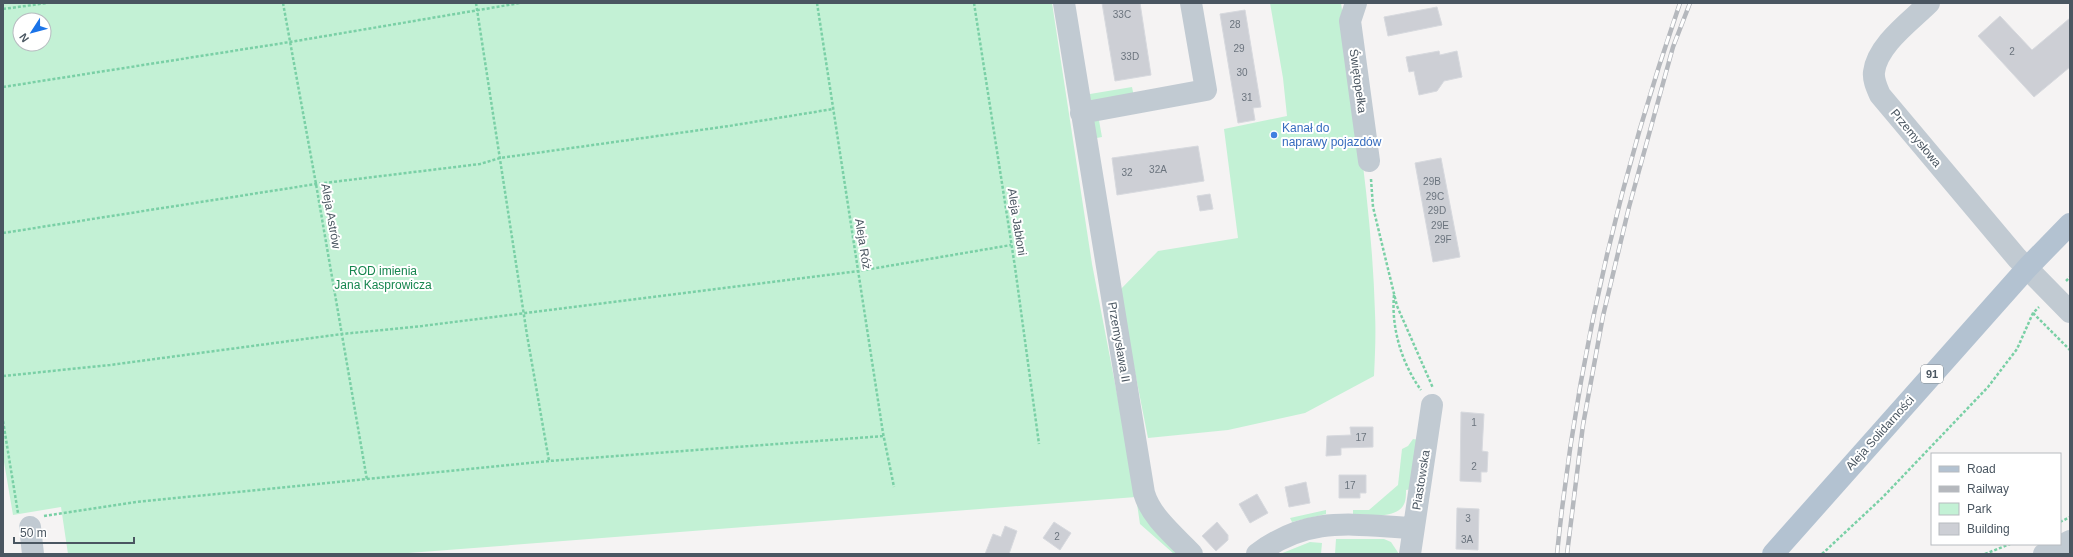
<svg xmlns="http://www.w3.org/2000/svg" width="2073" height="557" font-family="Arial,sans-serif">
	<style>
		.green { fill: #c3f1d5; fill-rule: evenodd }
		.building { fill: #cdcfd5; stroke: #d7d9de }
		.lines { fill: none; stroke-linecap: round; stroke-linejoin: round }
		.path { stroke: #7ad0a6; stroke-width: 2.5; stroke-dasharray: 3 2; stroke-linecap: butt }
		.minor { stroke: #c1cad2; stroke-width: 22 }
		.major { stroke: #b3c2d1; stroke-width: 22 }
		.rail-casing { stroke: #b5b8bd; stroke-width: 4.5 }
		.rail { stroke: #fff; stroke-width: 3; stroke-dasharray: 9; stroke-linecap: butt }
		.shop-dot { fill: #3f7fe0; stroke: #fff; stroke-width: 1.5 }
		.labels { text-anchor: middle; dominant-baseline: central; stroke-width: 4; stroke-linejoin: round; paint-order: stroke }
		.number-label { font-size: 10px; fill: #6b747e }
		.shield { fill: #fff; stroke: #808990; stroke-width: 1 }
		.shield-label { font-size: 11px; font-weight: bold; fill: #4a5661 }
		.street-label { font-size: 12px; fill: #4a5661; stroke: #fff }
		.shop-label { font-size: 12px; fill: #366cbe; stroke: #fff; text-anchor: start }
		.park-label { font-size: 12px; fill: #17864f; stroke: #fff }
	</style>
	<rect width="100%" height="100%" fill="#f5f3f3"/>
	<path class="green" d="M3 3H1052L1092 264 1128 451 1139 495 1184 554H1174L1140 524 1136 497 395 554H68L61 507 13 515 3 456ZM20 20H44V44H20Z
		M1270 3H1341C1355 106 1372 209 1375 313 1376 334 1375 355 1374 376L1305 413 1228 430 1148 438 1119 291 1158 251 1238 238 1224 129 1287 116 1283 78Z
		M1132 87 1134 97 1095 105 1084 95Z
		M1098 115 1102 137 1091 139 1090 121Z
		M1413 439 1420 440 1412 489 1406 490C1406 495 1406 502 1403 506 1393 520 1368 514 1353 514V510H1369L1398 485 1402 449 1408 446Z
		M1326 510V514L1292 522 1290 518Z
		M1336 539H1384L1391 542 1399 554H1335Z
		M1310 542 1322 543 1321 554H1280Z"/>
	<path class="building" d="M1102 3H1140L1151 75 1115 81Z
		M1437 7 1442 25 1388 36 1384 17Z
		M1245 10 1261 107 1253 108 1255 120 1238 123 1220 14Z
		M2000 16 2032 50 2070 18V67L2034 97 1978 36Z
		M1439 51 1440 55 1457 51 1462 77 1444 81 1437 91 1419 95 1414 71 1409 72 1406 57Z
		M1198 146 1204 181 1117 195 1112 158Z
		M1441 158 1460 257 1433 262 1415 163Z
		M1210 194 1213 209 1200 211 1197 196Z
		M1461 412 1484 414 1482 451 1488 452 1487 472H1481V482L1460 481Z
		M1350 427H1373V447L1341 448V455L1326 456 1327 436 1351 435Z
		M1339 475H1366V493H1360V498H1339Z
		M1306 482 1310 503 1289 507 1285 487Z
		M1257 494 1268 513 1250 523 1239 504Z
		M1457 508 1479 509 1478 550 1456 549Z
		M1054 522 1071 533 1060 550 1043 538Z
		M1217 522 1228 535V540L1216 551 1202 536Z
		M1005 526 1017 531 1009 554H985L993 534 1001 537Z"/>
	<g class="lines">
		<path class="path" d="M283 3 316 184 367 480
			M476 3 527 335 549 461
			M817 3 883 433 894 487
			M974 3 1015 267 1039 444
			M3 9 47 3
			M3 87 290 42 520 3
			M1371 179 1373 207 1397 306 1433 388
			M3 233 316 184 480 164 500 158 729 126 833 109
			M2066 281 2070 277
			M1394 295C1391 328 1402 364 1421 390
			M2033 313 2070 350
			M3 376 110 365 342 334 422 326 859 271 1011 245
			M3 421 18 513
			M44 516 136 502 549 461 884 436
			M2060 522 2070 517
			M1822 554 1882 498 1988 387 2017 349 2033 313 2039 307
			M1985 554 2010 544"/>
		<path class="minor" d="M1064 3 1144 493C1151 517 1175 536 1192 554
			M1356 3 1350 21 1369 161
			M1929 3C1911 21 1877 45 1874 72 1873 80 1877 88 1880 95L2017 258 2070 312
			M1081 113 1206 90 1191 3
			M30 527 33 554
			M1257 554C1309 515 1352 525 1413 528
			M1410 554 1432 405
			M2044 554 2070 541"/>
		<path class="major" d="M1773 554 2028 267 2070 224"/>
		<g class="rail-casing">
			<path id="rail" d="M1557 554C1576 366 1618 182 1680 3
				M1567 554 1583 425 1603 316 1629 207 1673 47 1690 3"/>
		</g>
		<use href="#rail" class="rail"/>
	</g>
	<circle class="shop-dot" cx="1274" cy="135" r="4"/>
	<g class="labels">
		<g class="number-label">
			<text x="1122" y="14">33C</text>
			<text x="1235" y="24">28</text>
			<text x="1239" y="48">29</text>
			<text x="2012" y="51">2</text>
			<text x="1130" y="56">33D</text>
			<text x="1242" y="72">30</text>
			<text x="1247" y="97">31</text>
			<text x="1158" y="169">32A</text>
			<text x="1127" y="172">32</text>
			<text x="1432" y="181">29B</text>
			<text x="1435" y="196">29C</text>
			<text x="1437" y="210">29D</text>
			<text x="1440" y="225">29E</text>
			<text x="1443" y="239">29F</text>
			<text x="1474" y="422">1</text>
			<text x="1361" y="437">17</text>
			<text x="1474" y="466">2</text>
			<text x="1350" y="485">17</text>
			<text x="1468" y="518">3</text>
			<text x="1057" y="536">2</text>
			<text x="1467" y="539">3A</text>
		</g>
		<rect class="shield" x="1921" y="365" width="22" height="18" rx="3"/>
		<g class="shield-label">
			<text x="1932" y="374">91</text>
		</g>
		<g class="street-label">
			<text transform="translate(1358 81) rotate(82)">Świętopełka</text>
			<text transform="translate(1916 138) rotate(50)">Przemysłowa</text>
			<text transform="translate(331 216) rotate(80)">Aleja Astrów</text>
			<text transform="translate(1017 222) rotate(81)">Aleja Jabłoni</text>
			<text transform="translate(863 244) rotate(81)">Aleja Róż</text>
			<text transform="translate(1119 342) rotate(80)">Przemysława II</text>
			<text transform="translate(1880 433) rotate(-48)">Aleja Solidarności</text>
			<text transform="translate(1421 480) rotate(-81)">Piastowska</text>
		</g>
		<g class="shop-label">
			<text x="1282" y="128">Kanał do<tspan x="1282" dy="14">naprawy pojazdów</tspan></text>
		</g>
		<g class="park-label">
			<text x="383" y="271">ROD imienia<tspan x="383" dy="14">Jana Kasprowicza</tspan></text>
		</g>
	</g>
	<rect width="2073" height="557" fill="none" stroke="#4a5661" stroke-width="8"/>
	<rect x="1931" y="453" width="130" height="92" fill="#ffffff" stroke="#b7bbc0"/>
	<rect x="1939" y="466" width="20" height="6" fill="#b3c2d1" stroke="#b7bbc0"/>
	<text x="1967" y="473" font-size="12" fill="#4a5661">Road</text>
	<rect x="1939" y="486" width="20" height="6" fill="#b5b8bd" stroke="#b7bbc0"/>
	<text x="1967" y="493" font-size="12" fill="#4a5661">Railway</text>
	<rect x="1939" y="503" width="20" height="12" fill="#c3f1d5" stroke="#b7bbc0"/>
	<text x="1967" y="513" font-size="12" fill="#4a5661">Park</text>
	<rect x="1939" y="523" width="20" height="12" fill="#cdcfd5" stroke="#b7bbc0"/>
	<text x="1967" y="533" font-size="12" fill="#4a5661">Building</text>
	<g transform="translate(32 32) rotate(234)"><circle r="19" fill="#ffffff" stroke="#b7bbc0"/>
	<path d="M0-3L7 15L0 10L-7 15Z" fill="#1a73e8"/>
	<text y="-6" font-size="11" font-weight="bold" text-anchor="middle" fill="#4a5661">N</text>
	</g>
	<path d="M14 537v6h120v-6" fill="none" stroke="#4a5661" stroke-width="2"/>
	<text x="20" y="537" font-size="12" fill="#4a5661" stroke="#ffffff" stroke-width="3" paint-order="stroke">50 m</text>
</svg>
